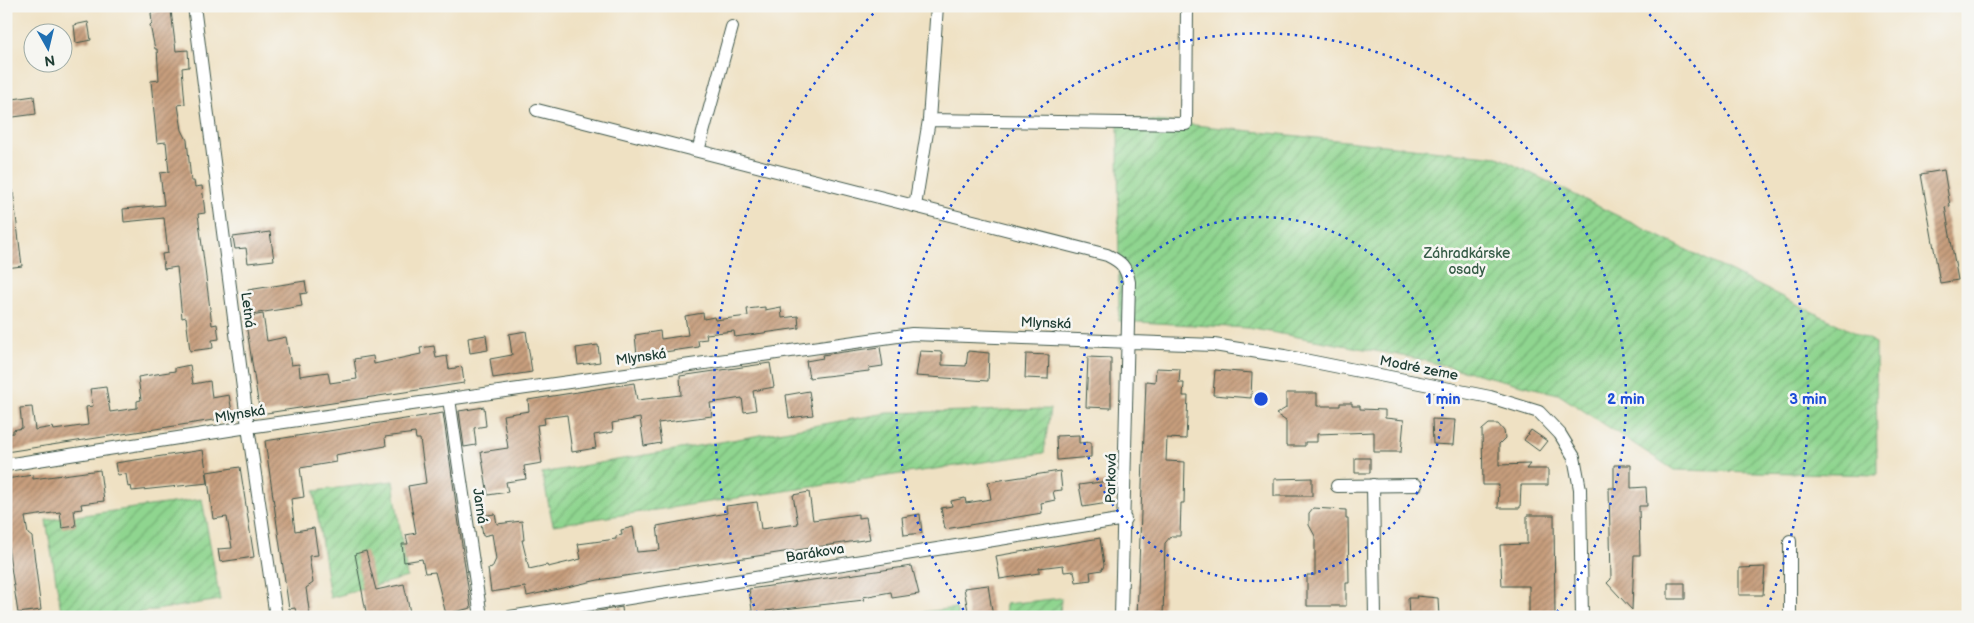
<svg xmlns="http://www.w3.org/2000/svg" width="1974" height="623" font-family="'Balsamiq Sans',sans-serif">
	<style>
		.garden { fill: url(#garden-furrows); stroke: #578962 }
		.building { fill: url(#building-hatch) }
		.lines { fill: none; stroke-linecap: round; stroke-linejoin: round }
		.street-casing { stroke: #3e5649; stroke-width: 14 }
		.street { stroke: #fff; stroke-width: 12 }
		.ring { fill: none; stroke: #1d4ed8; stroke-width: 2.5; stroke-dasharray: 2.5 5 }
		.labels { text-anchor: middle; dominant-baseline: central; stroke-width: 5; stroke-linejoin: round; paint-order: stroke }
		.park-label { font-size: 14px; fill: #355b46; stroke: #f6f6f2 }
		.street-label { font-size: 14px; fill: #1f3d34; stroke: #f6f6f2 }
		.centre { fill: #1d4ed8; stroke: #f6f6f2; stroke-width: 2.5 }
		.ring-label { font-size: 15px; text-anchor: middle; font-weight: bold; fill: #1d4ed8; stroke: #f6f6f2; stroke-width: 5; stroke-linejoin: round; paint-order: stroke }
	</style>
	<defs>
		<pattern id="garden-furrows" width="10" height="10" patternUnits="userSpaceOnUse" patternTransform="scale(1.25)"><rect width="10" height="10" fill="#8fd58f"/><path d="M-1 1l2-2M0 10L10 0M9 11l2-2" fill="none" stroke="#74ae76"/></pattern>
		<pattern id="building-hatch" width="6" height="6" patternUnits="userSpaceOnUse" patternTransform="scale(1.25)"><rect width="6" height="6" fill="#c79e7d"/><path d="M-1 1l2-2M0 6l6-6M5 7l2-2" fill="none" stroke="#a18267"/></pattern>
	</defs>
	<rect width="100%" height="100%" fill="#f6f6f2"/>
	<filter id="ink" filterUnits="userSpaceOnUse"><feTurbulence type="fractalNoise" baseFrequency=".02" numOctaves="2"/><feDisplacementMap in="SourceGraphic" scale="10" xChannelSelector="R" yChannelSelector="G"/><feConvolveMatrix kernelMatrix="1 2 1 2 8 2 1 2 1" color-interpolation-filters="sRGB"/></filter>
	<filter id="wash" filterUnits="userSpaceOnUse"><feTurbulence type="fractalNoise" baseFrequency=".0096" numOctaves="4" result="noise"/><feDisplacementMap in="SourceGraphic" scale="20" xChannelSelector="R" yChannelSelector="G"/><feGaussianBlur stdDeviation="1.12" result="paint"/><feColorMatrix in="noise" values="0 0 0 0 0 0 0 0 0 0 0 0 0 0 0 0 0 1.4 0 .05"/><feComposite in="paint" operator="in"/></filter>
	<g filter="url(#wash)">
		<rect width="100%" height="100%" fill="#efe1c3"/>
		<path class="garden" d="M1118 117 1498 157 1876 343 1877 475 1674 470 1558 394 1414 358 1248 328 1119 321Z
			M1050 409 1044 453 553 525 542 473 887 413Z
			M393 481 407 577 330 598 314 491Z
			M202 499 220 600 110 617H62L46 520Z
			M1061 598 1060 617H1005L1006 604Z
			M956 608 958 617H882Z"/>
		<g id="blocks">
			<path class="building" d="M164 9 165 11H171L176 51 188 50 189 67 182 68 185 104 178 105 182 130 187 140 191 181H194L195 187 202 186 205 213 198 214 212 325 217 324 219 339 212 340 213 348 190 351 186 317 182 318 177 267 164 269 162 254 168 253 164 218 124 222 123 209 164 205 160 173 169 172 166 142 157 143 151 81 159 80 157 49H155L150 25 152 23 151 13Z
				M88 22 91 40 76 43 74 25Z
				M34 96 36 114 6 118V100Z
				M1944 170 1950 206 1945 207 1958 280 1940 283 1921 174Z
				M6 191H13L22 266 6 268Z
				M270 232 274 260 248 263 246 248 235 249 233 237Z
				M305 281 307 293 300 294 302 306 252 314 248 290Z
				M765 307V310L781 307 782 318 798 316 799 328 735 337 734 331 706 334 707 339 698 340 699 347 637 356 635 335 660 331 661 339 688 335 685 316 703 313 704 319 714 317 715 320 748 316 747 309Z
				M263 314 267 341 286 337 291 365 299 364 300 376 328 372 330 383 357 379 354 359 373 356 374 364 421 354 420 348 434 346 436 358 447 356 449 369 462 367 464 383 260 414 245 317Z
				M526 331 532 372 493 378 490 359 512 355 509 334Z
				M486 335 488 350 470 353 468 338Z
				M598 345 600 362 578 365 576 348Z
				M880 347 883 366 869 368V371L809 378 806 361 823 358 822 355Z
				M920 351 942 352V365L966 366 968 351 989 353 988 381 916 376Z
				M1026 354 1049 355 1048 379 1025 378Z
				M1088 357 1111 358V408L1086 407Z
				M770 363 774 387 753 391 756 410 744 412 742 398 710 403 712 416 658 423 661 443 644 446 640 418 612 423 613 432 594 435 596 448 572 452 567 415 544 418 545 424 537 425 542 463 524 466 526 479 506 482 508 492 488 495 481 452 508 448 503 415 529 411 528 400 634 383 637 400 681 395 680 376Z
				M190 365 193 384 210 381 212 398 229 395 233 417 6 452V434L13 433V430L22 428 20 408 32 407 35 430 53 427 54 430 88 425 86 407 93 406 90 389 106 387 110 412 137 408V401L141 400 138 377 175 371V368Z
				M1156 368 1180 369 1179 383H1184L1183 396H1188L1186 439 1167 438 1166 461 1185 462 1184 503H1181L1180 536H1171L1165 543 1163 617H1137L1146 381 1155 382Z
				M1215 370 1252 373 1251 398 1213 395Z
				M809 391 813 415 789 418 786 395Z
				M1286 393H1317V406H1340V403H1352V406H1360V409L1385 410V418L1404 420 1401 452H1374V432L1317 434V442H1305V446H1286V421L1276 414 1286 408Z
				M484 407 486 426 474 428 476 445 464 447 459 411Z
				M443 413 471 608 446 614 435 572 425 573 422 559 404 562 402 544H408L406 535 416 533 408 486 426 483 420 439H416L415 433 385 437 386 446 335 455 336 462 300 468 304 497 291 499 295 531 314 528 318 555 309 556 313 583 306 588 310 617H297L295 608 289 609 265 441Z
				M1432 419 1455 420 1453 445 1433 444Z
				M1489 424H1498L1504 431 1505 438 1499 444V465L1530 464 1526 469H1548V485H1521L1520 508H1498L1499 485H1483L1482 430Z
				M1531 430 1547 441 1539 451 1524 440Z
				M1079 435V443L1091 442V457L1057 460 1056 436Z
				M203 450 208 483 132 491 131 486 128 487 126 474 117 475 115 463Z
				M1355 458H1370V473H1355Z
				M1614 465H1631V488L1646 487 1647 506H1639L1640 555H1634L1632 610 1607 583 1611 579 1609 488H1614Z
				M240 467 254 557 220 562 218 549 232 548 227 517 213 519 207 472Z
				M100 470 104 501 81 504 82 509 74 510 76 526 62 528 60 512 25 517 28 534 32 537 41 610 18 613 6 534V479L33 475V479Z
				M1060 471 1062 490 1053 491 1055 500 1041 503 1042 513 945 529 941 508 952 506 951 501 965 498 966 503 991 499 988 482Z
				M1312 478V496H1274V479Z
				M1108 481V503L1083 507 1079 485Z
				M809 492 813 520 858 514V518L866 517 870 539 598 580 527 596 525 587 491 592 488 569 492 568 496 559 492 534 483 536 480 516 495 514 497 524 522 521 524 540H522L529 569 547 565 548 567 581 559 578 544 616 539V536L622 535 621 530 633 527 637 552 660 550 657 526 727 513 726 506 757 502 761 529 798 524 793 495Z
				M1313 508 1346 510V519H1348L1349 583H1346V606H1307V575H1315V536L1309 525V513Z
				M920 514 922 533 904 535 902 517Z
				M1527 515H1554L1555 617H1529V586H1502L1500 545 1527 544Z
				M1100 538 1104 565 1102 570 1090 572 1091 580 1076 582 1074 571 1064 572 1063 565 1039 568V573L1000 579 996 556Z
				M366 551 376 590 404 584 411 617H367L355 554Z
				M912 566 919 594 892 598 891 592 863 597 864 600 766 611 767 617H753L749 589Z
				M1765 567 1763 595H1739V568Z
				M1668 583H1685V599H1668Z
				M988 585 993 617H969L964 588Z
				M1416 596 1438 598 1439 617H1409L1408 598H1417Z
				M622 607 623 617H588V613Z"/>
		</g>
	</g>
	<g filter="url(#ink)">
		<use href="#blocks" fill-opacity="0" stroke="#3e5649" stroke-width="1"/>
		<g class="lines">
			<g class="street-casing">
				<path id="street" d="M194 6 248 427 276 617
					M537 110 1107 255C1121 262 1126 266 1129 282L1121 617
					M929 120 937 6
					M698 151 732 27
					M915 206 929 120 1186 124 1187 6
					M449 399 481 617
					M6 465 248 427 912 334 1214 345 1284 356 1490 397 1539 412 1560 434 1574 457 1580 489 1582 617
					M1373 485 1375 617
					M1337 486 1416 485
					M1790 541V617
					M510 617 1125 519"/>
			</g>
			<use href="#street" class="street"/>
		</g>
	</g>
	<g class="ring">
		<circle cx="1261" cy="399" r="182"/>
		<path d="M968 616A365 365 0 1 1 1554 616"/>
		<path d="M757 613A547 547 0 0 1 878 9M1644 9A547 547 0 0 1 1765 613"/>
	</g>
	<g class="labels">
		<g class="park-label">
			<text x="1467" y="253">Záhradkárske<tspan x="1467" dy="16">osady</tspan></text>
		</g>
		<g class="street-label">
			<text transform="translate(248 310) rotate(83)">Letná</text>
			<text transform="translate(1046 323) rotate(2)">Mlynská</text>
			<text transform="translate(641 357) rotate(-8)">Mlynská</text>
			<text transform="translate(1419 368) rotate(11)">Modré zeme</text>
			<text transform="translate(240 414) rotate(-9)">Mlynská</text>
			<text transform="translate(1111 478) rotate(-89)">Parková</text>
			<text transform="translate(480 506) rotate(82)">Jarná</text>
			<text transform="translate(815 553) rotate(-9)">Barákova</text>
		</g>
	</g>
	<circle cx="1261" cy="399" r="8" class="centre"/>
	<g class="ring-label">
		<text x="1443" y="404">1 min</text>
		<text x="1626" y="404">2 min</text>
		<text x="1808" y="404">3 min</text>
	</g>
	<rect width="1974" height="623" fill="none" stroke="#f6f6f2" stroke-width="25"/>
	<g transform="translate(48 48) rotate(172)"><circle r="24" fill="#f6f6f2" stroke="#a0aca6"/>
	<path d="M0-4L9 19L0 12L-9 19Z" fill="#1f6fb2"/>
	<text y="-8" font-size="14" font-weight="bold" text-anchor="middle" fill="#1f3d34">N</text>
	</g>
</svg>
